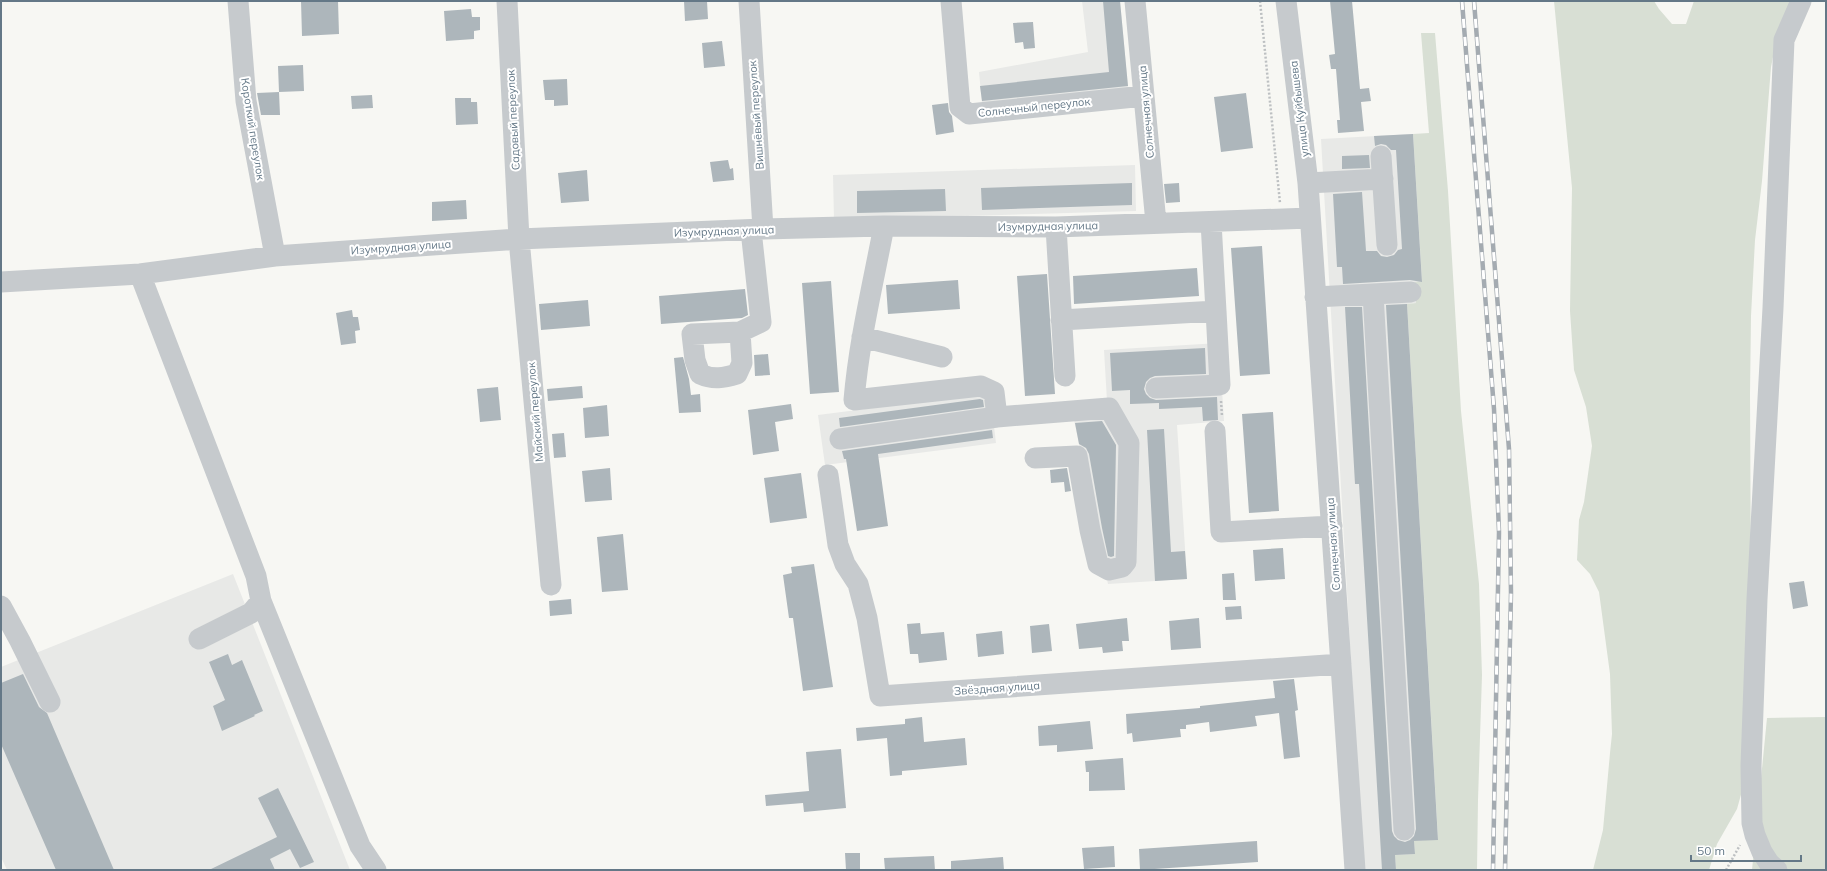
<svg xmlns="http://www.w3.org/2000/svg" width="1827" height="871" font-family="Mulish,sans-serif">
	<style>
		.built { fill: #e8e9e7 }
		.green { fill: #d8dfd4 }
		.building { fill: #adb6bb }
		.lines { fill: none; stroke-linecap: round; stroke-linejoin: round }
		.path { stroke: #bdc0c2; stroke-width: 2.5; stroke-dasharray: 2 2; stroke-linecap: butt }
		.minor { stroke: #c6cacd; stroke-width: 21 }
		.rail-casing { stroke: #a4abb1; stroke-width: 4.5 }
		.rail { stroke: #fff; stroke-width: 3; stroke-dasharray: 9; stroke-linecap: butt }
		.labels { text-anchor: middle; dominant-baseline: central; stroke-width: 4; stroke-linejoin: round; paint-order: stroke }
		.street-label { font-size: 11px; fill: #647887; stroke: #fff }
	</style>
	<rect width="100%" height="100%" fill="#f7f7f3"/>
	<path class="built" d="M1082 1H1120L1128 88 982 103 979 72 1088 52Z
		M1413 134 1422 282H1415L1416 303 1407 304 1438 840 1415 854 1396 870H1363L1321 139Z
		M1135 165 1136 211 834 220 833 175Z
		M1219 343 1224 421 1177 425 1187 579 1108 584 1074 420 1108 418 1104 350Z
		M990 393 996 443 825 465 818 415Z
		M233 574 350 870H7L1 857V667Z"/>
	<path class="green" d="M1554 1H1654L1659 9 1672 24H1686L1694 1H1792L1775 47 1771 67 1762 181 1755 240 1751 316 1750 394 1751 600 1742 791 1737 809 1717 844 1709 870H1593L1603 830 1610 753 1612 734 1610 674 1599 592 1590 574 1577 560 1579 520 1584 502 1592 446 1586 407 1574 370 1570 311 1572 188Z
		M1421 33H1435L1448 191 1461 411 1479 584 1482 675 1478 800 1477 870H1396L1395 855 1415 854 1414 841 1438 839 1407 304 1416 303 1415 282 1422 281 1413 134 1429 133Z
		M1826 717V870H1752L1767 718Z"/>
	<path class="building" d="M301 1H338L339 34 302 36Z
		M684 1H707L708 19 685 21Z
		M1103 1H1120L1128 86 982 101 980 86 1109 72Z
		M1330 1H1352L1360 89 1369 88 1371 101 1361 102 1364 131 1338 133 1337 120H1340L1336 69H1331L1329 55 1335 54Z
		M471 9 472 17H480V30L474 31V39L446 41 444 11Z
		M1033 22 1035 48 1024 49 1023 42 1015 43 1013 23Z
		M722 41 725 66 704 68 702 43Z
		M303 65 304 91 279 92 278 66Z
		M567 79 568 105 554 106V100H545L543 80Z
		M279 92 280 115H261L257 93Z
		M1246 93 1253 148 1221 152 1214 97Z
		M372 95 373 108 352 109 351 96Z
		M455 98H471V102H477L478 124 456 125Z
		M948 103 949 112 952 116 954 132 936 135 932 105Z
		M1413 134 1422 282 1410 280 1343 284 1342 267H1337L1333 194 1362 192 1366 251H1377L1381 256 1387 257 1394 255 1398 250 1402 249 1396 150H1391L1386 145 1381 144 1375 146 1374 136Z
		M1369 155 1370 168 1342 169V156Z
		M728 160 730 169 733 168 734 180 713 182 710 162Z
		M587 170 589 201 561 203 558 173Z
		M1132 183V205L982 210 981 188Z
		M1179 183 1180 202 1166 203 1164 184Z
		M945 189 946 211 857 213V191Z
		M466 200 467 219 432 221V202Z
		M1262 246 1270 374 1240 376 1231 248Z
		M1197 268 1199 296 1074 304 1073 276Z
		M1047 274 1055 394 1025 396 1017 276Z
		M958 280 960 309 888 314 886 285Z
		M831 281 839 392 810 394 802 283Z
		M745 289 748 315 742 318 661 324 659 296Z
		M588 300 590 326 541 330 539 304Z
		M1407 304 1438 840 1414 841 1415 854 1395 855 1396 870H1382L1359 484H1355L1345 307H1362L1392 831 1394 836 1398 840 1405 842 1410 840 1414 836 1416 829 1386 305Z
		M352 310 353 317H358L360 330 355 331 356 343 341 345 336 313Z
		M1205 348 1206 374 1155 376 1150 378 1146 382 1144 389 1146 394 1150 398 1156 400 1217 397 1218 420 1203 421 1202 407 1159 409V403L1130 404V390L1112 391 1110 353Z
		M768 354 770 375 755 376 754 355Z
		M683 357 689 379 691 395 700 394 701 412 679 413 674 358Z
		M582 386 583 398 548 401 547 389Z
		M498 387 501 420 480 422 477 389Z
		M980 399 983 400 984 407 840 427 839 418Z
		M791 404 793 419 775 422 779 451 753 455 748 410Z
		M607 405 609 436 585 438 583 408Z
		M1273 412 1279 511 1249 513 1242 414Z
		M1102 421 1116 445 1114 556 1111 557 1108 556 1102 528 1089 454 1086 448 1079 444 1075 423Z
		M1164 429 1171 552 1185 551 1187 579 1155 581 1147 430Z
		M992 430 993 438 878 454 888 526 857 531 846 459H844L842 451Z
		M564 433 566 457 554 458 552 434Z
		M610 468 612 500 585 502 582 471Z
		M1067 468 1071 491 1065 492 1064 482 1051 483 1050 470Z
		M801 473 807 518 770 523 764 478Z
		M623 534 628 590 602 592 597 537Z
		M1283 548 1285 579 1255 581 1253 550Z
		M814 564 833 687 803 691 793 618H789L783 575 792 573 791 567Z
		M1234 573 1236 600H1223L1222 574Z
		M1804 581 1808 606 1793 609 1789 583Z
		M571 599 572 614 550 616 549 601Z
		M1241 606 1242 619 1226 620 1225 607Z
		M1127 618 1129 641H1122L1123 651 1103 653 1102 647 1079 649 1076 624Z
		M1199 618 1201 648 1171 650 1169 621Z
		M920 623 921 634 944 632 947 660 919 663 918 654H910L907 624Z
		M1049 624 1052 651 1032 653 1030 626Z
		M1002 631 1004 654 978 657 976 634Z
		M228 654 232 665 242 660 263 711 254 715 255 716 222 731 213 706 225 700 209 662Z
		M23 674 39 707 47 713 114 870H56L1 744V683Z
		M1294 679 1298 710 1295 711 1300 757 1284 759 1279 713 1255 716 1257 726 1210 732 1209 722 1186 725V729H1180L1181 737 1133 742 1132 733 1127 734 1126 714 1200 708V706L1275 698 1273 681Z
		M922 717 924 742 965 738 967 765 902 771V775L890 776 887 738 857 741 856 728 905 724V719Z
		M1090 721 1093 749 1057 752V745L1039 746 1038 726Z
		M841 749 846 808 804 812 803 803 766 806 765 795 809 791 806 752Z
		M1123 758 1125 790 1089 791V772H1086L1085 761Z
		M278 788 314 862 300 868 290 849 270 859 275 870H209L277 837 258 798Z
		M1257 841 1258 862 1140 870 1139 849Z
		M1114 846 1115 867 1084 869 1082 848Z
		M845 853H860V870H846Z
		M934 856 935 870H885L884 858Z
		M1003 857 1004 870H951V861Z"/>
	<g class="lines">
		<path class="path" d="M1260 1 1280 203
			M1221 401 1222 416
			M1726 870 1740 845"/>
		<path class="minor" d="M238 1 246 101 275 256
			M507 1 519 239 551 585
			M749 1 763 229
			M951 1 960 107 969 114 1144 96
			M1135 1 1156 223
			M1286 1 1308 183 1355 870
			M1381 156 1387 245
			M1308 183 1383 179
			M884 226C873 284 859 341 854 400L981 386 994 392 997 417
			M1056 227 1065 376
			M140 274 256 576 261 601 251 613 199 639
			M1 282 140 274 275 256 519 239 763 229 884 226 1056 227 1310 218
			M1373 294 1404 830
			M1315 297 1411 292
			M1061 320 1216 311 1211 222
			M740 332 742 363 737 374C724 378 713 380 700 374L695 360 692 334 740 332 761 322 751 230
			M862 337 942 357
			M1156 388 1220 385 1216 311
			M1215 431 1221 532 1332 526
			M840 439 997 417 1109 408 1129 443 1126 562 1122 567 1109 570 1098 564 1090 530 1077 456 1035 458
			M828 475 838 545 845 564 858 584 867 618 880 696 1341 664
			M261 601 360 846 376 870
			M1 606 20 641 50 702
			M1777 870 1769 863 1762 852 1755 835 1752 823 1751 766 1757 599 1773 308 1784 40 1801 1"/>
		<g class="rail-casing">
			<path id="rail" d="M1462 1 1494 409 1499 532 1493 870
				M1474 1 1509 449 1511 593 1505 870"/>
		</g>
		<use href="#rail" class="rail"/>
	</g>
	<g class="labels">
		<g class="street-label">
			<text transform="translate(1034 107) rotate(-6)">Солнечный переулок</text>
			<text transform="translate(1299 109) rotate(-97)">улица Куйбышева</text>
			<text transform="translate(1146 112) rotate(-95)">Солнечная улица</text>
			<text transform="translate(756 115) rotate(-94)">Вишнёвый переулок</text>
			<text transform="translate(513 120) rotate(-93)">Садовый переулок</text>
			<text transform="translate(253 129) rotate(81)">Короткий переулок</text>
			<text transform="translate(1048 226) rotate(-1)">Изумрудная улица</text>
			<text transform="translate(724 231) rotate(-2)">Изумрудная улица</text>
			<text transform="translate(401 247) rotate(-4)">Изумрудная улица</text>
			<text transform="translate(535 412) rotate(-95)">Майский переулок</text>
			<text transform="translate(1333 544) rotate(-94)">Солнечная улица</text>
			<text transform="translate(997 688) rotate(-4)">Звёздная улица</text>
		</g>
	</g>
	<rect width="1827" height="871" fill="none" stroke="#647887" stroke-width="4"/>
	<path d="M1691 855v6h110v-6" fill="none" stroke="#647887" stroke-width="2"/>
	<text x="1697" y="855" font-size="12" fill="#647887" stroke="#ffffff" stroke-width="3" paint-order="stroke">50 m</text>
</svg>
